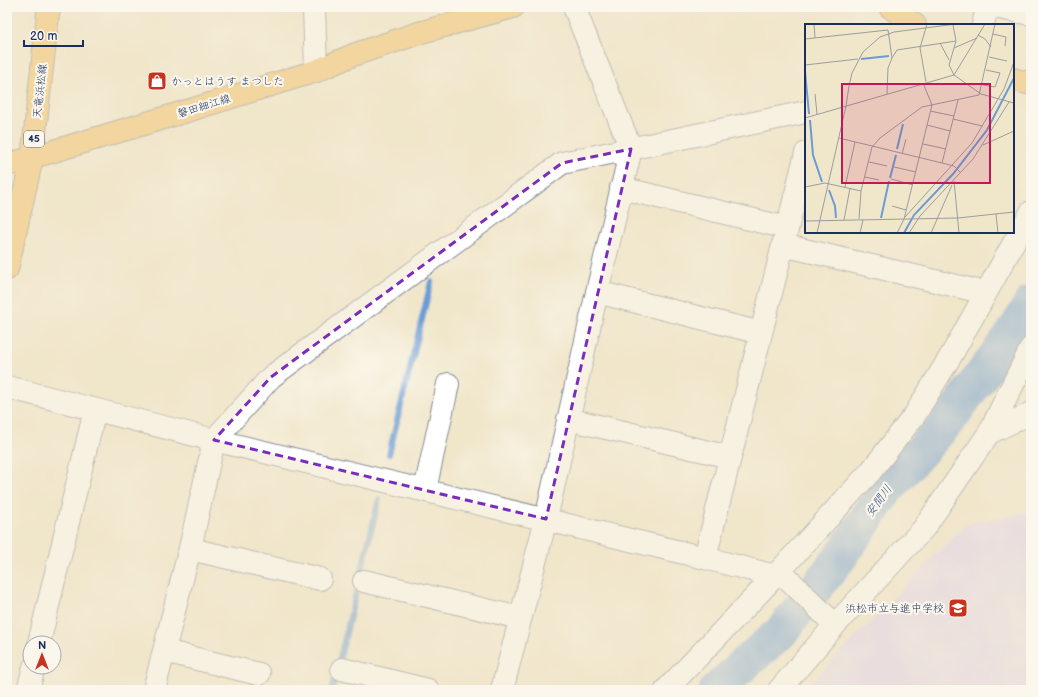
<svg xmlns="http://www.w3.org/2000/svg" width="1038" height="697" font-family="'Balsamiq Sans','Klee One',sans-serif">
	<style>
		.built { fill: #e0d4f4 }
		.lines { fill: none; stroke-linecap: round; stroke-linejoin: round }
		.stream { stroke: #6c9cd5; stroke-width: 6 }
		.river { stroke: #6c9cd5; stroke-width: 35 }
		.minor-casing { stroke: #868a94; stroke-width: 24 }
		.major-casing { stroke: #868a94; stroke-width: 24 }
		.minor { stroke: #fff; stroke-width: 22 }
		.major { stroke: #f3c26a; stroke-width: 22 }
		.marked { fill: none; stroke: #7b2cbf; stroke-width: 3; stroke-dasharray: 8 5; stroke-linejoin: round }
		.labels { text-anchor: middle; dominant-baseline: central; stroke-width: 4; stroke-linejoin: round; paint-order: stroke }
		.shield { fill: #fbf7ec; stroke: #5e6b89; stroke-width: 1 }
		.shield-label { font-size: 10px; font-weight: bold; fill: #1b2f5e }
		.poi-label { font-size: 11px; fill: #1b2f5e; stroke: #fbf7ec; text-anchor: start }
		.street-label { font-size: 11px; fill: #1b2f5e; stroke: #fbf7ec }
		.water-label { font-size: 12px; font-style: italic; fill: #375588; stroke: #fbf7ec }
		.inset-river { fill: none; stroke: #6c9cd5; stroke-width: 2 }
		.inset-road { fill: none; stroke: #9b9d9f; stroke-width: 1 }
		.view { fill: #c2185b; fill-opacity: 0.15; stroke: #c2185b; stroke-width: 2 }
		.inset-edge { fill: none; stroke: #1b2f5e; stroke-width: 2 }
	</style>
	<rect width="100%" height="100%" fill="#fbf7ec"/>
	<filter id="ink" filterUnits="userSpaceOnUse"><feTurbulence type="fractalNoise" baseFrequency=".025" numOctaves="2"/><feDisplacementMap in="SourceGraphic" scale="8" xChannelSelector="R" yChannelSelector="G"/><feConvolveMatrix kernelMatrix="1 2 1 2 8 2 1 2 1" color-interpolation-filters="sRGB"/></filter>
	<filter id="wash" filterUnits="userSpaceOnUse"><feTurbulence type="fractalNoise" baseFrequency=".012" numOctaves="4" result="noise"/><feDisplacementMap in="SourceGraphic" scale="16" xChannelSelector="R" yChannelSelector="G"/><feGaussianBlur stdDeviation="0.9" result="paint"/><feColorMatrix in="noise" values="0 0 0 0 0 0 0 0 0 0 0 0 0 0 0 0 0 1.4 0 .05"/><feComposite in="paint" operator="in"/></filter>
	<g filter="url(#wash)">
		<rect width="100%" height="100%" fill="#f0e6ca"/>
		<path class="built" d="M1031 511V690H804L964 525Z"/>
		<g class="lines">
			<path class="stream" d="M389 454 431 282
				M332 690 379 499"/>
			<path class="river" d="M716 690 743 665 781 632 838 560 887 489 948 421 1019 324 1031 303"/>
		</g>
	</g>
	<g filter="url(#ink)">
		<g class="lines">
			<g class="minor-casing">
				<path id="minor" d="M314 7 316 71
					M994 7 1031 14
					M983 25 987 7
					M621 188 787 228
					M783 245 986 293
					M597 292 761 333
					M7 387 214 440 705 558 806 153
					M568 419 730 457
					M989 433 1031 413
					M425 490 448 384
					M190 549 320 579
					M705 558 775 576 786 577 835 625
					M364 581 520 618
					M39 643 95 410
					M164 651 259 674
					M342 669 428 690
					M28 690 34 667
					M154 690 191 544 214 440 271 377 562 163 806 112
					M502 690 546 519 597 292 631 149 574 7
					M666 690 775 576 871 471 914 416 952 354 1031 212
					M779 690 835 625 924 528 989 433 1031 348"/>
			</g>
			<g class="major-casing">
				<path id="major" d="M890 7 915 25
					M1013 79 1031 84
					M7 165 187 111 316 71 353 55 422 32 513 7
					M7 269 32 158 48 14 50 7"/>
			</g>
			<use href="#minor" class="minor"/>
			<use href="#major" class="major"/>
		</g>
	</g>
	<path d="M0 0H1038V697H0ZM631 149 546 519 214 440 271 377 562 163Z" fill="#f0e6ca" fill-opacity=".55" fill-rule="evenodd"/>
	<path class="marked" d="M631 149 546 519 214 440 271 377 562 163Z"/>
	<defs>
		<g id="shop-square" transform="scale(1)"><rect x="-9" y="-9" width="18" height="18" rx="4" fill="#c8321e" stroke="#fbf7ec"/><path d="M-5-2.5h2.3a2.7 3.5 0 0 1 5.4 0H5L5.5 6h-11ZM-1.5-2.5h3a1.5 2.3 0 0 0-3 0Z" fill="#fff"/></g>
		<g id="school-square" transform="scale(1)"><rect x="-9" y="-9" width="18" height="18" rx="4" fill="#c8321e" stroke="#fbf7ec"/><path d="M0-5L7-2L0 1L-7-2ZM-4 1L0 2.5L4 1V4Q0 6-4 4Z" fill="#fff"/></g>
	</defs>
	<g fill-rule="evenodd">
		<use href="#shop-square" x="157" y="81"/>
		<use href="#school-square" x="958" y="608"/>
	</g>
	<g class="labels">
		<rect class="shield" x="24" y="131" width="20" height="16" rx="3"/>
		<g class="shield-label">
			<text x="34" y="139">45</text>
		</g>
		<g class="poi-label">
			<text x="171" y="81">かっとはうす まつした</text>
			<text x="944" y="608" text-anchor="end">浜松市立与進中学校</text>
		</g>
		<g class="street-label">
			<text transform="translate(40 91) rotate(-84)">天竜浜松線</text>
			<text transform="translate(204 106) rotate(-17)">磐田細江線</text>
		</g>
		<g class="water-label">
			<text transform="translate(879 501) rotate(-54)">安間川</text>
		</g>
	</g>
	<g transform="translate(805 24)">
		<rect width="209" height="209" fill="#f0e6ca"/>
		<path class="inset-river" d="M56 35 84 32M0 47 4 90M5 96 8 131 17 158M92 125 98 100M85 154 91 131M24 166 30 182 31 194M76 194 84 157M99 209 109 191 148 150 182 106 209 54"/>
		<path class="inset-road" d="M9 0 10 14M148 1 151 17 144 41 149 51M188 10 201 13 200 22M173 11 180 15 186 23M0 15 83 6 87 34 83 44 82 70M135 19 144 36M149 24 172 14M184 33 202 37M87 34 92 26 151 17M0 41 53 35M149 51 180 0M121 58 115 24 122 0M178 61 190 63 195 49 181 46M10 70 12 90M125 87 149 92M0 94 149 51 176 70 209 79M148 95 177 102M122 101 145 107M34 114 137 139 153 76M118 120 141 125M178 121 209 107M97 130 101 115M64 138 82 142M137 139 149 142 156 149M89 143 111 148M60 153 74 156M86 155 108 161M149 157 154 209M0 163 20 159 56 167M40 163 50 118M87 182 101 186M191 190 193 209M100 193 167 119 199 65 209 38M54 195 56 167 67 123 75 114 117 83 174 71 190 0M39 196 45 164M0 197 153 194 209 188M12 209 41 82 44 62 47 49 58 28 75 13 89 8 151 0M55 209 58 196M92 209 99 195 127 81 118 59M104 209 115 192 168 135 204 78M126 209 147 161"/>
		<path class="view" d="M37 60H185V159H37Z"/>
		<rect width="209" height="209" class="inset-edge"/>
	</g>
	<rect width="1038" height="697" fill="none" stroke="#fbf7ec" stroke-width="24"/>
	<g transform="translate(42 655)"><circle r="19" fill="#fbf7ec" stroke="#a1a7b3"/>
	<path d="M0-3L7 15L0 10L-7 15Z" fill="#c8321e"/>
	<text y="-6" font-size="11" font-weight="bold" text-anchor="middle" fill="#1b2f5e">N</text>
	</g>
	<path d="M24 40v6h59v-6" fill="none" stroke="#1b2f5e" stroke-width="2"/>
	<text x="30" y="40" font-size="12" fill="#1b2f5e" stroke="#fbf7ec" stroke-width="3" paint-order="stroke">20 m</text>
</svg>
